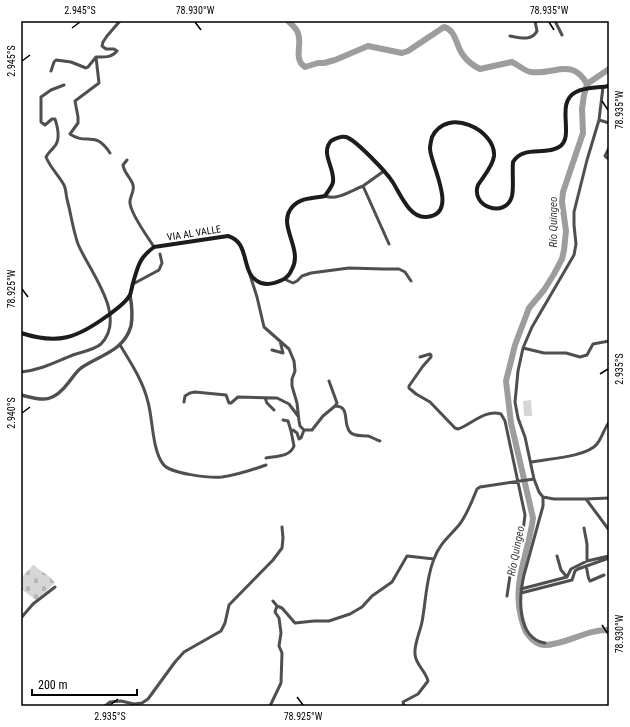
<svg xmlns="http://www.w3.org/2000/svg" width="630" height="727" font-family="'Roboto Condensed',sans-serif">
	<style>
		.cemetery { fill: url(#cemetery-stones) }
		.garden { fill: #d6d6d6 }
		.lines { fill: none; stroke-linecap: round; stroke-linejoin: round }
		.river { stroke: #9d9d9d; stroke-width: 6 }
		.minor { stroke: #4f4f4f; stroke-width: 3 }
		.tertiary { stroke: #4f4f4f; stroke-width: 3.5 }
		.secondary { stroke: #1c1c1c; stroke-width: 4 }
		.ticks { fill: none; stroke: #000; stroke-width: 1.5 }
		.labels { text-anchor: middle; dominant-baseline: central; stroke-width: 3.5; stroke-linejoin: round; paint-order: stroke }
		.street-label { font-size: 10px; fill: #000; stroke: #fff }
		.water-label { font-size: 11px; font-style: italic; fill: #3e3e3e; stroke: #fff }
		.neatline { fill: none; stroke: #000; stroke-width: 1.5 }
		.ticks-label { font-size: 10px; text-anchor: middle; fill: #000 }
	</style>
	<defs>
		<pattern id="cemetery-stones" width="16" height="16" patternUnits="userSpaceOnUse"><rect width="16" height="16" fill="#d6d6d6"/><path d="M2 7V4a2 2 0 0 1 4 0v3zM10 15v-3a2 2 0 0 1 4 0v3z" fill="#b6b6b6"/></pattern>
	</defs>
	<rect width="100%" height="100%" fill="#fff"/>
	<path class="cemetery" d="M33 565 50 577 55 583 36 600 21 589V578Z"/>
	<path class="garden" d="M531 400 532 416H524L523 401Z"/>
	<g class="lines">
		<path class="river" d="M288 21C291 24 295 27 297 31 304 43 292 58 305 67L318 63H324L335 60 368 46 402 53 408 51 444 27C456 30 456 46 463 55 467 61 474 66 480 69L512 62C519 65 524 71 531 72 555 75 572 57 587 84L584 95 582 109 583 133 563 192 562 202 566 231 564 250 562 259 554 274 544 290 529 308 515 345 506 381 511 423 533 518C529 551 512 583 521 617 523 624 524 631 529 636 533 641 537 645 544 645 566 645 586 629 609 630
			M587 84 609 69"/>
		<path class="minor" d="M555 21 562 35
			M510 36C521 38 532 41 537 31L535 21
			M96 57 99 83 75 101 78 117V123L70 134C87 146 94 129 110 153
			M51 71 54 62 56 60 71 62 86 68 88 67 96 57C105 57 111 58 117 51L114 49H106L102 46 103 42 107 36 120 21
			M603 87 599 120 587 160 574 212V225L576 244 574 255 532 327 523 348 518 371 515 402 518 418 525 437 534 479 539 492 543 497 554 499H586L609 498
			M599 120 609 123
			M609 148 605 156 607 158H609
			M127 160 123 165C124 173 131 178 133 185 135 192 129 197 130 203 131 215 148 237 154 247
			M363 186 384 171
			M325 196C337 201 352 190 363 186L389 244
			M250 275 257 297 264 327 289 349 294 361 295 371 292 379V386L297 403 299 421 300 426 304 430H312L323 416 335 406 337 403 329 381
			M284 279 293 283 297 281 302 276 311 273 349 268 383 269H399L405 272 411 281
			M133 284 159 270 162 263 160 254
			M120 345C131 363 143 381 148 402 153 420 152 449 163 464 170 474 210 478 222 477 237 475 252 470 266 465
			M523 348 544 353H566L580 357 587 355 593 344 609 341
			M272 350 283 353 280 341
			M420 357 430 354 431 355V357L423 366 409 386V388L416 394 430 402 455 428 458 429C472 424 485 409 501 414L505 421 525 515 523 531 511 569 507 596
			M21 372C41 370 55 362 73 355 81 352 94 350 101 344 128 316 89 271 78 244 73 230 71 214 67 199 66 195 66 189 64 185 58 174 51 169 46 157 48 153 51 151 54 147 61 140 58 128 55 119H52L45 125 41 122V97L51 90 64 85
			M265 398 267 403 274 410
			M184 402 185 396 190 393 195 392 226 395 229 403H231L238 397 277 398 289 404 298 416
			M335 406C351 406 342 423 350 432 354 437 362 435 368 436 372 437 376 440 380 441
			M283 420 288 421 291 431
			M266 458C276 456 290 457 294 446L291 431 293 430 297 433 299 439 301 438 304 430
			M531 462C546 459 587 457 597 444 602 438 604 429 609 422
			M543 497V506L524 575C519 597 516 638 545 643
			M586 499 609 530
			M584 528 587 544V561
			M557 556 561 570 567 577
			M586 566C588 571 587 577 590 581L604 575
			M521 589 567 577 571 569 587 561 609 556V554
			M521 593 572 580 575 571 578 569 609 558
			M273 601 277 606 282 608 295 623 314 621H329L350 614 362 607 372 596 392 582 407 556 434 559
			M21 618 33 604 55 587
			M105 706 110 702 121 701 134 704 142 703 148 699 175 662 184 652 221 631 225 623 229 605 273 560 282 548 283 538 282 527
			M270 706 281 683 282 653 279 646 281 633 279 618 275 612 277 606
			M404 706 403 702 418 694 428 681C426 671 415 664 415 654 414 644 420 632 422 622 426 601 426 578 434 559 440 543 449 537 459 525 467 515 472 501 477 489L480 487 534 479"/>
		<path class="tertiary" d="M21 395C45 401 53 403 69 382 73 377 76 372 81 368 100 355 124 351 131 326 133 315 132 306 130 295"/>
		<path class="secondary" d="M21 333C58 345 77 338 107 316 115 310 125 304 130 295 131 292 132 287 133 283 138 266 139 258 154 247L228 236C252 243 239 275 261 283 268 285 276 283 282 280 287 278 290 274 292 269 303 250 279 227 290 210 298 197 312 199 325 196 328 191 332 187 333 182 335 168 320 153 331 141 336 138 341 136 346 137 356 140 386 172 392 181 400 193 409 218 426 217 460 215 431 166 430 149 430 145 431 141 432 137 447 106 496 130 494 156 493 166 483 177 478 185 470 207 506 219 512 196 514 186 512 173 513 162 523 145 545 156 559 147 576 137 554 103 576 92 585 87 599 88 609 86"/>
	</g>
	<path class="ticks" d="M195 22 201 30M549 22 554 30M72 28 80 22M22 61 30 55M602 101 608 110M22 289 28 297M600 374 608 369M22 413 30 407M602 625 608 634M297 697 303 705M110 705 118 699"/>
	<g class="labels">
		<g class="street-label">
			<text transform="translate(194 233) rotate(-9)">VIA AL VALLE</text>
		</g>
		<g class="water-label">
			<text transform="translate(553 222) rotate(-90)">Río Quingeo</text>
			<text transform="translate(516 551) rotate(-79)">Río Quingeo</text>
		</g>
	</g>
	<rect width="630" height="727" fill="none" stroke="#ffffff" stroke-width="44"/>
	<path d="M32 689v6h105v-6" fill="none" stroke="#000000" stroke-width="2"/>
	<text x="38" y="689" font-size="12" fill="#000000" stroke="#ffffff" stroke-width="3" paint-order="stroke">200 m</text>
	<rect x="22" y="22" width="586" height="683" class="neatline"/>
	<g class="ticks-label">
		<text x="80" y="14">2.945°S</text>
		<text x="195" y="14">78.930°W</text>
		<text x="549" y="14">78.935°W</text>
		<text transform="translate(11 61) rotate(-90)" y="4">2.945°S</text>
		<text transform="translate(619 110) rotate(-90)" y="4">78.935°W</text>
		<text transform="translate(11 289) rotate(-90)" y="4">78.925°W</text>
		<text transform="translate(619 369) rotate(-90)" y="4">2.935°S</text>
		<text transform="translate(11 413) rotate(-90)" y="4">2.940°S</text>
		<text transform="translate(619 634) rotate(-90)" y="4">78.930°W</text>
		<text x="110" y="720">2.935°S</text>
		<text x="303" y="720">78.925°W</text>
	</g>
</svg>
